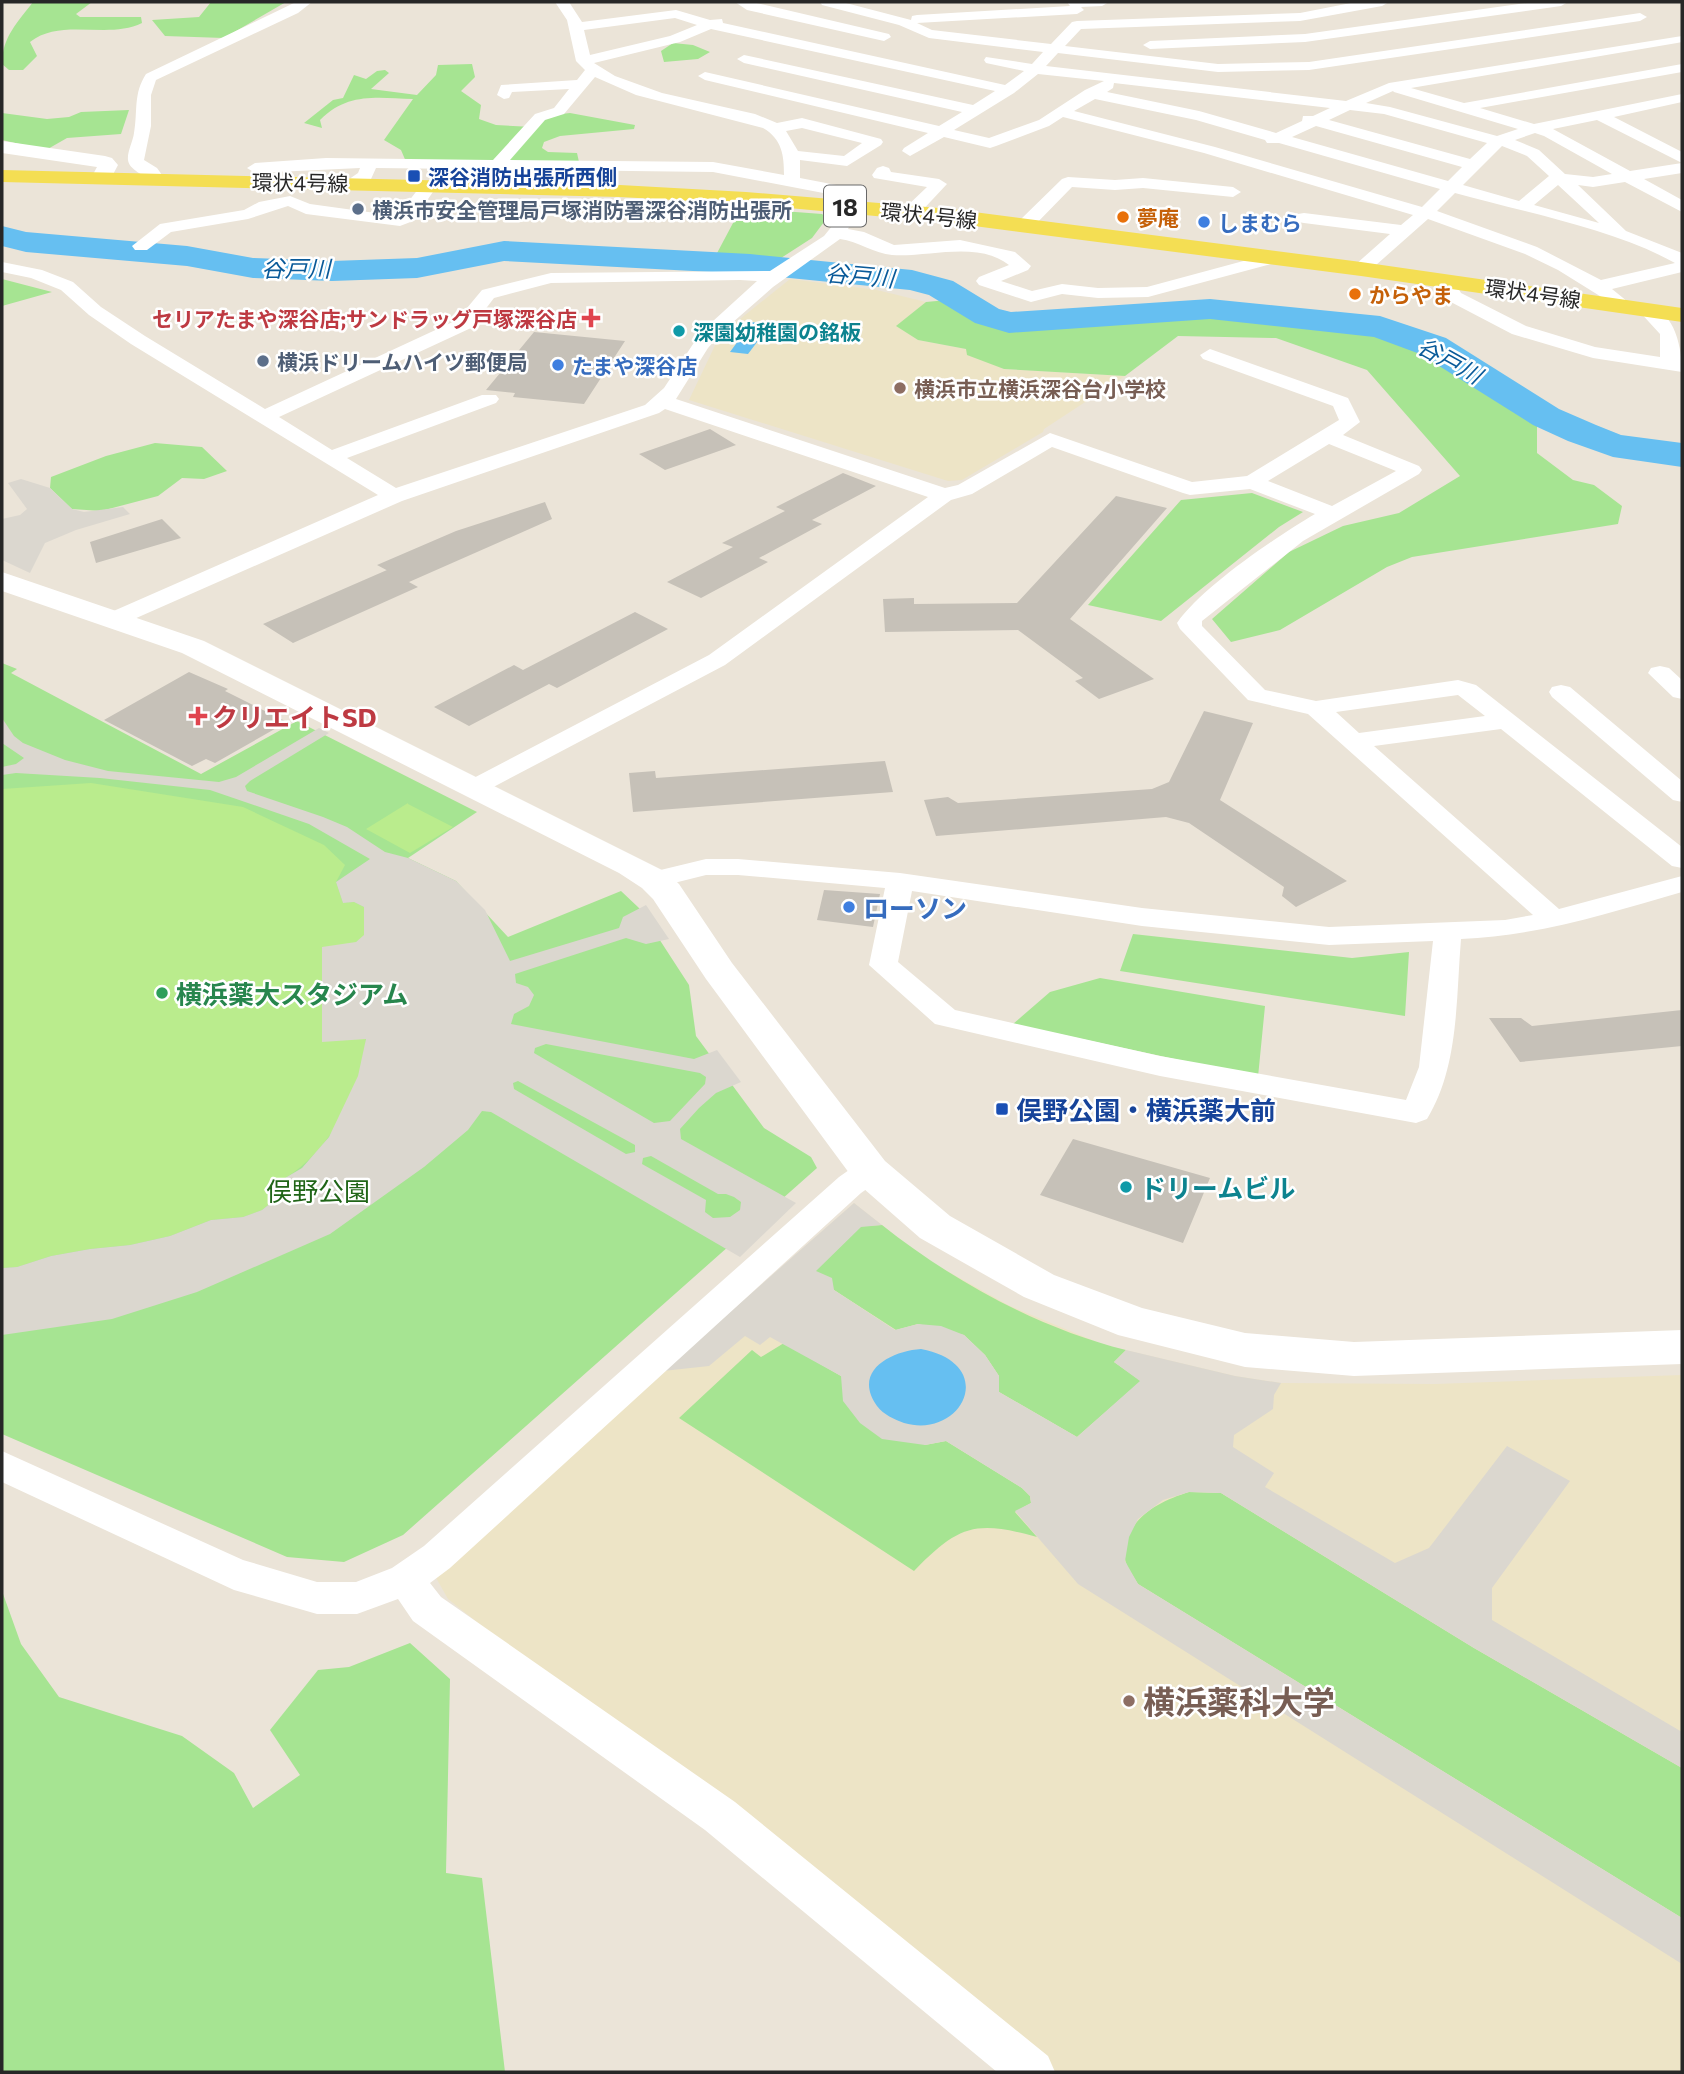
<svg xmlns="http://www.w3.org/2000/svg" width="1684" height="2074" font-family="Commissioner,'Noto Sans JP',sans-serif">
	<style>
		.education { fill: #ede4c6 }
		.green { fill: #a6e492 }
		.pitch { fill: #baec8d }
		.plaza { fill: #dbd7cf; fill-rule: evenodd }
		.water { fill: #66bff1 }
		.lines { fill: none; stroke-linecap: round; stroke-linejoin: round }
		.river { fill: #66bff1; fill-rule: evenodd }
		.building { fill: #c6c1b8 }
		.street { fill: #fff; fill-rule: evenodd }
		.secondary { fill: #fff; fill-rule: evenodd }
		.primary { fill: #f4de53; fill-rule: evenodd }
		.transit-dot { fill: #1a4fb4; stroke: #fff; stroke-width: 2.5 }
		.service-dot { fill: #5c6f8a; stroke: #fff; stroke-width: 2.5 }
		.food-dot { fill: #e8710a; stroke: #fff; stroke-width: 2.5 }
		.shop-dot { fill: #3f7fe0; stroke: #fff; stroke-width: 2.5 }
		.health-dot { fill: #e0444e; stroke: #fff; stroke-width: 2.5 }
		.culture-dot { fill: #0f9aa8; stroke: #fff; stroke-width: 2.5 }
		.education-dot { fill: #8d6e63; stroke: #fff; stroke-width: 2.5 }
		.leisure-dot { fill: #2e9e5b; stroke: #fff; stroke-width: 2.5 }
		.labels { text-anchor: middle; dominant-baseline: central; stroke-width: 5; stroke-linejoin: round; paint-order: stroke }
		.far-transit-label { font-size: 21px; font-weight: bold; fill: #164399; stroke: #fff; text-anchor: start }
		.far-street-label { font-size: 21px; fill: #272727; stroke: #fff }
		.far-service-label { font-size: 21px; font-weight: bold; fill: #4e5e75; stroke: #fff; text-anchor: start }
		.far-food-label { font-size: 21px; font-weight: bold; fill: #c56008; stroke: #fff; text-anchor: start }
		.far-shop-label { font-size: 21px; font-weight: bold; fill: #366cbe; stroke: #fff; text-anchor: start }
		.far-health-label { font-size: 21px; font-weight: bold; fill: #be3a42; stroke: #fff; text-anchor: end }
		.far-culture-label { font-size: 21px; font-weight: bold; fill: #0d838f; stroke: #fff; text-anchor: start }
		.far-education-label { font-size: 21px; font-weight: bold; fill: #785e54; stroke: #fff; text-anchor: start }
		.far-water-label { font-size: 23px; font-style: italic; fill: #095a99; stroke: #fff }
		.shield { fill: #fff; stroke: #686868; stroke-width: 2 }
		.shield-label { font-size: 24px; font-weight: bold; fill: #272727 }
		.health-label { font-size: 26px; font-weight: bold; fill: #be3a42; stroke: #fff; text-anchor: start }
		.shop-label { font-size: 26px; font-weight: bold; fill: #366cbe; stroke: #fff; text-anchor: start }
		.leisure-label { font-size: 26px; font-weight: bold; fill: #27864d; stroke: #fff; text-anchor: start }
		.transit-label { font-size: 26px; font-weight: bold; fill: #164399; stroke: #fff; text-anchor: start }
		.culture-label { font-size: 26px; font-weight: bold; fill: #0d838f; stroke: #fff; text-anchor: start }
		.park-label { font-size: 26px; fill: #206517; stroke: #fff }
		.near-education-label { font-size: 32px; font-weight: bold; fill: #785e54; stroke: #fff; text-anchor: start }
	</style>
	<rect width="100%" height="100%" fill="#ebe4d8"/>
	<path class="education" d="M790 279 877 290 926 302 897 326 918 340 966 349 1004 369 1125 376 1044 429 1043 432 962 480 948 481 689 400 720 335Z
		M854 1203 922 1257 1010 1306 1104 1345 1235 1376 1281 1383 1435 1384 1682 1375V2072H1051L736 1806 703 1803 448 1599 435 1576Z"/>
	<path class="green" d="M33 2H92L76 14 80 17H141L142 23C108 40 61 17 30 42L37 56 23 70H9L2 64C2 37 18 22 33 2Z
		M211 2H286L224 38 165 36 152 20 199 17Z
		M673 43 693 45 710 52 698 59 664 62 661 51Z
		M472 64 475 77 461 91 481 105 479 119 496 125 533 127 544 116 570 113 635 125 634 129 560 136 544 142 542 148 548 152 577 153 579 162 407 164 401 150 384 140 413 99C377 98 348 92 320 120L322 128 304 123 333 100 343 98 354 75 366 79 377 71 385 70 389 73 371 89 417 95 436 75 438 65Z
		M129 110 121 134 67 138 46 150 2 140V113L47 119 69 117 81 112Z
		M741 208 822 214 827 218 812 238 781 258 716 255Z
		M2 279 52 292 2 306Z
		M958 299 987 316 1009 323 1210 309 1376 331 1426 347 1537 419V453L1573 480 1594 485 1622 506 1618 524 1412 557 1387 567 1280 630 1231 642 1212 619 1289 552 1343 526 1399 513 1460 476 1367 370 1276 338 1178 336 1125 376 1004 369 967 355 966 349 918 340 896 326 926 302Z
		M155 443 202 447 227 471 204 479 182 478 158 496 101 511 72 509 50 488 51 477 106 456Z
		M1252 493 1303 512 1279 527 1161 621 1088 605 1181 500Z
		M2 663 17 669 11 673 201 774 297 721 477 812 408 858 456 881 508 937 621 891 639 908 689 985 696 1036 764 1128 811 1157 817 1168 403 1535 344 1562 287 1557 2 1434Z
		M1133 934 1352 958 1409 952 1405 1016 1120 971Z
		M1100 978 1265 1006 1258 1077 1013 1024 1050 992Z
		M882 1225C951 1280 1040 1329 1126 1350L1114 1362 1141 1381 1077 1437 999 1392V1376L985 1355 964 1335 918 1324 896 1330 834 1290 815 1271 861 1226Z
		M784 1343 841 1376 925 1445 946 1441 1022 1488 1030 1496 1031 1503 1015 1512 1037 1537C975 1520 959 1525 914 1571L679 1418 752 1350 761 1357Z
		M1189 1492 1221 1493 1474 1648 1682 1768V1918L1138 1584C1134 1577 1126 1567 1125 1559 1123 1520 1157 1502 1189 1492Z
		M2 1591 21 1644 59 1697 182 1736 234 1773 253 1808 300 1775 270 1730 318 1670 349 1667 410 1643 450 1679 446 1873 482 1878 505 2072H2Z"/>
	<path class="pitch" d="M91 783 243 807 324 845 345 865 336 882 343 903 354 902 364 907 365 935 356 942C359 971 368 1011 366 1038 363 1090 329 1152 285 1178L282 1194 262 1210 243 1217 211 1220 170 1236 130 1245 90 1249 51 1256 17 1267 2 1268V789Z
		M408 803V804L453 827 410 853 366 829Z"/>
	<path class="plaza" d="M21 479 50 488 72 509 84 512 123 507 130 514 76 530 45 543 30 573 2 560V519L20 515 27 509 8 483Z
		M2 718 14 736 23 743 65 760 108 771 219 782 236 777 319 728 329 733 250 781 245 786 247 791 323 817 347 827 385 852 408 858 456 881 485 910 510 961 619 928 623 917 646 905 669 939 646 944 626 938 515 974 516 983 528 987 534 995 529 1006 514 1014 511 1024 694 1059 717 1050 741 1082 716 1093 699 1108 680 1129 681 1139 796 1203 740 1257 491 1112 482 1111 468 1130 424 1167 330 1234 197 1292 112 1319 2 1335V1268L17 1267 51 1256 90 1249 130 1245 170 1236 211 1220 243 1217 262 1210 282 1194 285 1178 302 1168 329 1137 358 1076 366 1039 322 1042V947L356 942 364 935V907L354 902 343 903 336 882 370 859 309 824 210 790 100 778 16 773 2 775V767L16 764 24 758 2 743ZM546 1044 700 1073 706 1077 705 1084 670 1121 654 1123 534 1053 535 1048ZM518 1081 635 1145V1152L626 1154 514 1089 513 1083ZM651 1156 718 1194H726L734 1197 741 1202 740 1210 730 1217 713 1218 705 1212 706 1200 642 1164 643 1158Z
		M854 1203 882 1225 861 1227 816 1271 832 1278 834 1290 895 1330 918 1324 941 1326 964 1335 985 1355 999 1376V1392L1077 1437 1140 1381 1114 1362 1126 1350 1235 1376 1281 1383 1274 1395 1273 1409 1234 1435 1233 1447 1274 1473 1265 1487 1395 1563 1429 1548 1507 1446 1570 1481 1492 1588V1620L1682 1732V1768L1474 1648 1221 1493 1189 1492 1163 1500 1138 1519 1129 1537 1125 1561 1138 1584 1682 1918V1964L1078 1584 1015 1511 1031 1503 1030 1496 1022 1488 946 1441 925 1445 882 1439 860 1423 843 1401 841 1376 770 1337 760 1345 745 1336 709 1366 663 1371Z"/>
	<path class="water" d="M752 322 770 325 748 354 730 352Z
		M921 1349C1000 1364 962 1440 904 1423 894 1419 884 1415 877 1406 852 1371 891 1351 921 1349Z"/>
	<g class="lines">
		<path class="river" d="M2 226 26 232 187 246 253 258 332 261 417 258 504 241 750 254 912 270 953 281 999 309 1011 312 1210 299 1380 316 1446 338 1559 409 1596 425 1621 435 1682 443V467L1613 457 1568 441 1533 425 1420 354 1374 337 1210 319 1009 333 975 323 929 295 910 290 750 274 504 261 417 278 332 281 253 278 187 266 26 252 2 246Z"/>
	</g>
	<path class="building" d="M534 332 625 341 584 404 513 397 515 393 486 390Z
		M710 429 736 445 665 470 639 454Z
		M843 473 876 486 812 520 822 524 759 558 768 562 701 598 667 582 733 547 722 543 785 511 776 507Z
		M1116 496 1167 508 1070 619 1154 679 1099 699 1075 681 1083 678 1018 630 885 632 883 599 914 598V604L1017 603Z
		M545 502 552 519 409 582 377 565 456 531Z
		M162 519 181 538 96 563 90 542Z
		M387 570 418 587 293 643 263 624Z
		M635 612 668 629 557 688 549 684 469 726 434 707 514 665 523 670Z
		M189 672 228 689 225 691 287 722 215 763 206 759 192 766 104 720Z
		M1204 711 1253 723 1220 800 1347 881 1296 907 1282 896 1284 887 1189 823 1166 817 936 836 924 800 948 797 958 803 1152 789 1169 782Z
		M885 761 893 792 633 812 629 773 655 771 656 778Z
		M824 890 880 894 873 927 817 920Z
		M1682 1010V1046L1520 1062 1489 1018H1521L1532 1026Z
		M1073 1139 1210 1178 1183 1243 1040 1195Z"/>
	<g class="lines">
		<path class="street" d="M296 2H312L298 13 156 80 151 95V126L144 160 157 168 165 179 163 182H151C145 175 129 170 128 160 127 152 133 141 134 133 138 111 133 94 146 74Z
			M555 2H569L582 22 676 10 710 20 722 19 723 23 1005 85 1024 71 986 63 984 60 986 57 1032 64 1043 52 929 38 899 25 822 5 820 2H842L911 20 912 16 917 15 1070 6 1067 2H1109L1102 6 1081 7 1084 10 1077 14 917 23 932 30 1051 44 1072 22 1077 21 1300 13 1356 2H1389L1382 6 1300 21 1081 29 1065 46 1218 64 1309 62 1640 13 1647 17 1640 21 1309 70 1218 72 1058 53 1046 66 1346 101 1389 83 1682 36V42L1677 43 1411 88 1464 103 1682 64V72L1480 108 1534 124 1682 94V102L1614 117 1682 152V163L1597 120 1553 129 1630 171 1682 163V173L1644 179 1682 200V212L1625 182 1593 187 1578 185 1626 231 1682 253V272L1612 289 1633 306 1624 311 1558 270 1525 254 1428 219 1367 273H1355L1352 269 1355 265 1390 234 1304 223 1298 222 1296 218 1298 214 1304 213 1401 225 1413 215 1204 153 1063 117 1049 126 996 146 990 148 944 137 910 156 902 151 904 148 928 133 705 80 698 76 705 72 939 126 962 112 744 63 737 59 744 55 973 105 995 91 711 29 680 42 594 63 615 76 662 93 755 114 777 123 802 118 881 139 883 142 881 145 847 166 800 160V178L852 188 859 207 848 229 864 232 894 245 960 240 1015 252 1031 266 1028 270 1001 281 1032 291 1062 284 1098 288 1147 287 1273 253 1279 254 1282 258 1279 262 1148 297 1098 298 1062 294 1031 302 979 285 976 281 979 277 1009 265C977 240 927 258 892 255 875 254 858 241 840 239L773 287 724 330 708 348 676 399 945 488 958 485 1050 433 1192 482 1247 476 1339 420 1333 406 1203 359 1200 355 1210 349 1348 398 1360 422 1343 435 1419 466 1422 470 1419 474 1303 541 1202 621V626L1265 690 1316 701 1458 680 1476 685 1682 847V868L1672 866 1501 729 1374 746 1559 909 1682 876V892C1609 913 1538 936 1461 939 1456 999 1459 1067 1427 1119L1416 1123 1160 1076 935 1024 869 965 885 888 738 875H706L654 888 644 886 640 880 644 874 706 859H738L900 873 1142 908 1329 927 1505 920 1533 915 1308 714 1248 700 1180 629 1177 623C1202 587 1276 537 1315 514L1250 489 1190 495 1183 493 1052 447 972 494 951 500 725 665 484 792 475 795 466 792 462 787 466 782 709 655 928 497 665 409 659 413 402 501 125 623H109L105 618 109 613 378 495 131 344 89 315 61 290 31 278 2 272V262L42 270 73 282 101 307 145 336 265 409 457 320 482 290 551 273 770 271 824 236 837 220 843 207 839 196 713 172 376 168 371 179 350 189 342 184 358 173 360 168 255 173 247 168 255 163 326 158 493 160 535 114 554 108 569 89 512 92 509 98 504 99 497 95 501 85 577 80 585 70 576 61 567 20ZM675 18 697 25 670 36 590 55 584 30ZM1038 74 1104 81 1085 90 1039 120 989 138 954 130 1014 93ZM595 77 636 95 763 128C782 139 784 155 784 175L713 162 510 160 545 120 564 114ZM1114 83 1330 108 1313 116H1303L1302 121 1276 133 1199 111 1107 92 1113 88ZM1393 91 1394 92 1518 129 1497 136 1390 107 1366 103ZM1095 99 1196 120 1265 140 1267 143H1279L1440 189 1422 207 1215 147 1074 111ZM1350 110 1384 114 1487 143 1470 159 1329 120ZM1316 126 1462 167 1448 181 1292 137ZM802 128 862 143 844 156 798 151 786 131ZM1535 133 1544 136 1612 174 1593 177 1565 174 1539 150 1515 140ZM1502 146 1527 156 1549 176 1519 201 1463 185ZM1558 185 1599 223 1534 205ZM1455 193C1523 212 1614 229 1675 263L1601 280 1537 247 1437 211ZM740 280 757 281 701 332 664 388 645 405 396 488 347 458 496 403 499 399 496 395H482L332 450 279 417 471 328 494 298 551 283ZM1329 444 1396 471 1332 506 1268 481ZM1458 695 1485 716 1359 733 1336 712ZM912 891 1142 926 1329 945 1433 941 1419 1067 1406 1100 1160 1056 955 1010 898 962Z
			M735 2H752L889 34 891 37 884 41 747 10Z
			M1534 2H1568L1561 6 1305 42 1150 49 1143 45 1150 41 1305 34Z
			M883 166 889 168 891 172 939 179 947 184 917 216H905L903 212 905 208 927 187 874 178 872 175 877 168Z
			M1068 177 1115 180 1143 178 1233 187 1241 192 1233 197 1143 188 1115 190 1072 187 1031 229H1019L1016 225 1019 221 1062 179Z
			M429 181 437 186 413 221 400 226 306 214 288 206 248 219 171 232 147 250H135L132 246 160 224 244 210 259 202 290 196 310 204 397 216 423 183Z
			M1446 276 1452 277 1461 293 1526 326 1595 347 1660 357V334L1638 310 1647 304C1676 312 1682 350 1682 372L1593 358 1512 334 1447 300 1437 281Z
			M1660 666 1669 668 1682 680V699L1673 697 1648 673 1651 668Z
			M1561 685 1570 687 1682 781V802L1673 800 1552 697 1549 692 1552 687Z
			M870 1160 881 1163 886 1171 881 1179 861 1193 450 1568 430 1583 441 1597 735 1802 1048 2056 1055 2072H997L705 1830 413 1621 398 1599 357 1614H317L234 1590 2 1482V1451L243 1560 317 1582H356L392 1568 424 1546 839 1177 859 1163Z"/>
		<path class="secondary" d="M2 141 105 156 112 158 118 165 109 182H95L91 178 97 167 2 153Z
			M2 572 204 641 666 872 679 884 732 963 885 1161 950 1216 1054 1275 1142 1308 1245 1333 1354 1342 1682 1330V1364L1354 1376 1245 1367 1118 1335 1024 1297 920 1238 855 1181 706 979 653 899 642 888 619 873 182 653 2 591Z"/>
		<path class="primary" d="M2 170 620 185 746 192 951 209 1361 262 1682 308V322L1361 276 951 223 746 204 620 197 2 182Z"/>
	</g>
	<g class="transit-dot">
		<rect x="407" y="169" width="14" height="14" rx="3.5"/>
		<rect x="995" y="1102" width="14" height="14" rx="3.5"/>
	</g>
	<g class="service-dot">
		<circle cx="358" cy="209" r="7"/>
		<circle cx="263" cy="361" r="7"/>
	</g>
	<g class="food-dot">
		<circle cx="1123" cy="217" r="7"/>
		<circle cx="1355" cy="294" r="7"/>
	</g>
	<g class="shop-dot">
		<circle cx="1204" cy="222" r="7"/>
		<circle cx="558" cy="365" r="7"/>
		<circle cx="849" cy="907" r="7"/>
	</g>
	<g class="health-dot">
		<path d="M587.5 307.5h7v7h7v7h-7v7h-7v-7h-7v-7h7z"/>
		<path d="M194.5 705.5h7v7h7v7h-7v7h-7v-7h-7v-7h7z"/>
	</g>
	<g class="culture-dot">
		<circle cx="679" cy="331" r="7"/>
		<circle cx="1126" cy="1187" r="7"/>
	</g>
	<g class="education-dot">
		<circle cx="900" cy="388" r="7"/>
		<circle cx="1129" cy="1701" r="7"/>
	</g>
	<circle class="leisure-dot" cx="162" cy="993" r="7"/>
	<g class="labels">
		<g class="far-transit-label">
			<text x="428" y="176">深谷消防出張所西側</text>
		</g>
		<g class="far-street-label">
			<text transform="translate(300 182) rotate(1)">環状4号線</text>
			<text transform="translate(929 215) rotate(6)">環状4号線</text>
			<text transform="translate(1533 293) rotate(8)">環状4号線</text>
		</g>
		<g class="far-service-label">
			<text x="372" y="209">横浜市安全管理局戸塚消防署深谷消防出張所</text>
			<text x="277" y="361">横浜ドリームハイツ郵便局</text>
		</g>
		<g class="far-food-label">
			<text x="1137" y="217">夢庵</text>
			<text x="1369" y="294">からやま</text>
		</g>
		<g class="far-shop-label">
			<text x="1218" y="222">しまむら</text>
			<text x="572" y="365">たまや深谷店</text>
		</g>
		<g class="far-health-label">
			<text x="577" y="318">セリアたまや深谷店;サンドラッグ戸塚深谷店</text>
		</g>
		<g class="far-culture-label">
			<text x="693" y="331">深園幼稚園の銘板</text>
		</g>
		<g class="far-education-label">
			<text x="914" y="388">横浜市立横浜深谷台小学校</text>
		</g>
		<g class="far-water-label">
			<text x="296" y="268">谷戸川</text>
			<text transform="translate(860 275) rotate(5)">谷戸川</text>
			<text transform="translate(1450 360) rotate(29)">谷戸川</text>
		</g>
		<rect class="shield" x="824" y="185.5" width="42" height="41" rx="5"/>
		<g class="shield-label">
			<text x="845" y="206">18</text>
		</g>
		<g class="health-label">
			<text x="212" y="716">クリエイトSD</text>
		</g>
		<g class="shop-label">
			<text x="863" y="907">ローソン</text>
		</g>
		<g class="leisure-label">
			<text x="176" y="993">横浜薬大スタジアム</text>
		</g>
		<g class="transit-label">
			<text x="1016" y="1109">俣野公園・横浜薬大前</text>
		</g>
		<g class="culture-label">
			<text x="1140" y="1187">ドリームビル</text>
		</g>
		<g class="park-label">
			<text x="318" y="1190">俣野公園</text>
		</g>
		<g class="near-education-label">
			<text x="1143" y="1701">横浜薬科大学</text>
		</g>
	</g>
	<rect width="1684" height="2074" fill="none" stroke="#272727" stroke-width="7"/>
</svg>
